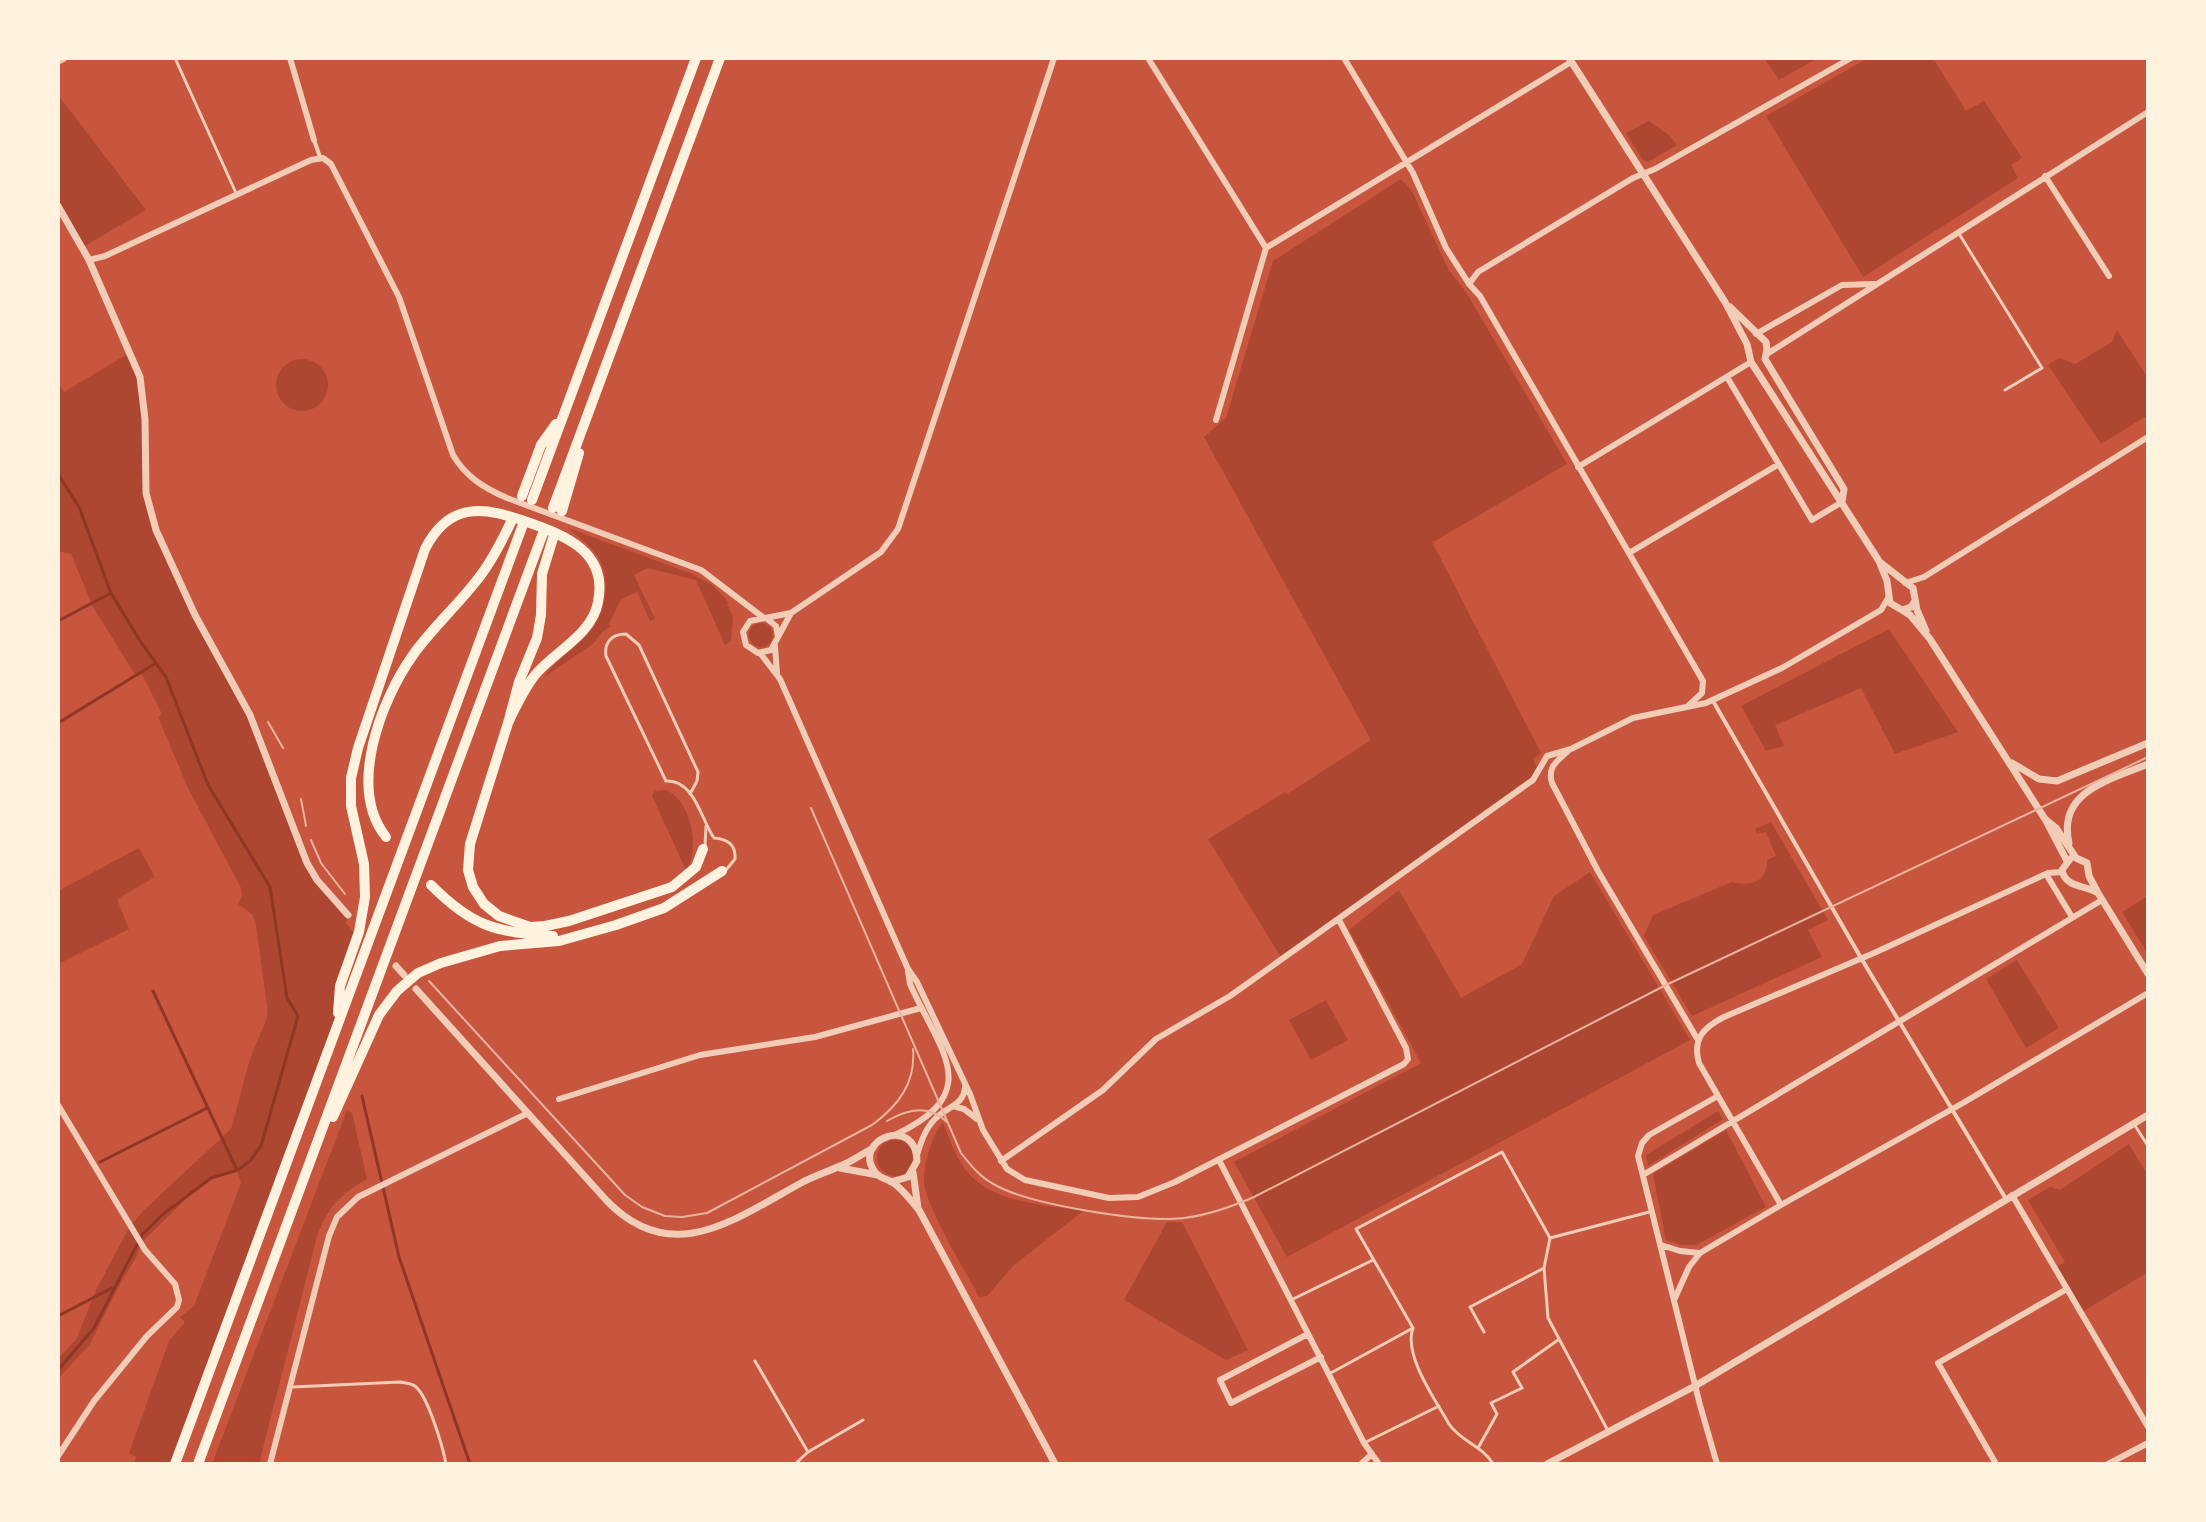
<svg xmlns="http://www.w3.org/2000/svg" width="2206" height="1522" font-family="Literata,serif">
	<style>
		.green { fill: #ae4732 }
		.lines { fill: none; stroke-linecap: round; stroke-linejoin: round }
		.stream { stroke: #8f3625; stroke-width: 3 }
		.service { stroke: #f1ccb7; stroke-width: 3 }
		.pedestrian { stroke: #f1ccb7; stroke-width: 4 }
		.minor { stroke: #f1ccb7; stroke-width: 6 }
		.tertiary { stroke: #f1ccb7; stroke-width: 7 }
		.motorway { stroke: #fff3e0; stroke-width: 10 }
		.tram { stroke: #e9b49f; stroke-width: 2 }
	</style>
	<rect width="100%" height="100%" fill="#c8553d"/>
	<path class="green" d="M1764 58H1818L1779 80Z
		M1868 58H1933L1966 111 1984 101 2022 158 2011 165 2018 178 1863 277 1766 116Z
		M58 95 146 210 83 247 58 206Z
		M1649 121 1670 136 1677 145 1648 162 1643 160 1626 133Z
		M1401 179 1412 191 1448 269 1466 292 1567 464 1433 542 1430 538 1541 753 1533 759 1537 768 1534 775 1281 957 1208 839 1285 792 1287 794 1371 740 1204 437 1226 418 1273 261Z
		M2117 330 2148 378V415L2101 444 2048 365 2059 358 2075 364 2112 342Z
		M131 352 140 377 146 493 171 564 244 703 307 863 348 915 346 923 357 936 340 986 338 1025 208 1372 169 1464H134L136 1457 129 1453 169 1341 185 1322 180 1317 194 1306 241 1183 237 1171 221 1173 186 1199 141 1243 137 1256 119 1286 90 1344 58 1379V1359L77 1338 95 1292 130 1226 144 1210 231 1129 250 1059 267 1018V1006L256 925 252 914 238 904 242 895 241 888 188 788 158 717 162 714 142 674 136 676 93 607 71 554 58 551V383L64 392Z
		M276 385a26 26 0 1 1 52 0a26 26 0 1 1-52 0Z
		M568 528 692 574 714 586 729 603 727 604 733 617 731 641 725 645 696 580 648 568 634 575 655 619 650 621 637 592 621 599 609 624 611 626 602 632 593 644 544 677C555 661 575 649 588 634 607 613 613 576 595 553 588 543 577 536 568 528Z
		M749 635a12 12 0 1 1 24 0a12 12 0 1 1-24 0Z
		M1889 629 1958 732 1895 754 1861 688 1775 725 1784 746 1766 751 1741 706Z
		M666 790C691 800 701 849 686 870L652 796 655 791Z
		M1771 822 1828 920 1808 930 1822 957 1692 1016 1644 936 1653 915 1732 882C1751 886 1767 883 1767 860L1776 856 1766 832 1757 834 1755 829Z
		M139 848 155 877 117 899 129 929 58 964V891Z
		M1590 872 1690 1040 1287 1257 1234 1162 1421 1063 1349 930 1399 890 1461 998 1522 964 1554 896Z
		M2146 897 2148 901V954L2122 912Z
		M2017 960 2059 1028 2026 1048 1986 979Z
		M1326 1000 1348 1040 1311 1060 1289 1020Z
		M347 1110 352 1113 367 1179C339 1195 329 1206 317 1236L259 1464H212Z
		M1718 1111 1723 1119 1648 1166 1646 1155Z
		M943 1123C950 1140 957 1161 969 1174 997 1204 1046 1205 1083 1211L1014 1265 987 1296 979 1297C966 1272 926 1207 924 1182 923 1167 932 1134 943 1123Z
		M1726 1130 1766 1207 1696 1245H1682L1666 1240 1653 1174Z
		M877 1158a18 18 0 1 1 36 0a18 18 0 1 1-36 0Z
		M2129 1144 2148 1176V1272L2084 1311 2057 1267 2065 1262 2028 1200 2050 1187 2060 1190Z
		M1167 1222H1182L1248 1350 1226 1360 1124 1300Z"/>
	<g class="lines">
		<path class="stream" d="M58 474 79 507 111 593 140 641 166 677 208 785 270 887 287 998 298 1016 261 1146 250 1161 238 1170 211 1178 162 1215 142 1235 94 1328 58 1370
			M58 621 111 593
			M58 723 156 663
			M153 991 237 1170
			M362 1096 399 1257 470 1464
			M100 1162 207 1108
			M58 1316 112 1288"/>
		<path class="service" d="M175 58 236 193
			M1958 232 2042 368 2005 390
			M690 794 697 781 698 772 639 645 626 634C612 634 604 642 606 656L666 781C694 779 701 819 714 838 728 839 736 845 735 859L726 870
			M705 846 706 826
			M2134 1124 2148 1146
			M1291 1300 1373 1260
			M1484 1332 1470 1307 1544 1268
			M755 1361 808 1452
			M1329 1374 1413 1328
			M293 1387 400 1382C404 1383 409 1383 413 1385 427 1391 443 1448 446 1464
			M1607 1429 1548 1318 1544 1268 1550 1238 1653 1211
			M1364 1443 1439 1406
			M1478 1448 1497 1414 1491 1403 1522 1388 1513 1372 1558 1340
			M795 1464 808 1452 863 1420
			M1493 1464C1483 1446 1460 1441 1449 1424 1436 1401 1403 1355 1413 1328L1356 1229 1502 1152 1550 1238"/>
		<path class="pedestrian" d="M314 140 320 157
			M1713 701 1861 958 2006 1199"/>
		<path class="minor" d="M290 58 314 140
			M1148 58 1266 248
			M1344 58 1413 173 1446 248 1469 284 1480 296 1703 681 1702 693 1689 705
			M2045 176 2109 276
			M89 260 105 256 311 160 323 158 331 164 399 297 453 455C466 477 484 488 507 498L701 570 764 618
			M1469 284 1478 272 1633 178 1655 169 1851 58
			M1756 334 1842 285 1874 284
			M1767 354 2148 112
			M1727 377 1812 520 1842 502
			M1216 420 1266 248 1571 62
			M1578 467 1751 362
			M1629 553 1779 464
			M1905 583 1924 577 2148 437
			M791 613 771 650 758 653 746 645 743 632 750 621 791 613 881 552 898 529 1054 58
			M766 618 776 626 778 637
			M775 646 777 673
			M760 653 780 679 908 969 917 982 970 1094 983 1130 1007 1169 1025 1180 1109 1198 1138 1197 1175 1182 1404 1064 1408 1059 1406 1048 1339 920
			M1568 751C1557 761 1547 767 1552 783L1598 871 1698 1040
			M2046 874 2072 917
			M559 1099 700 1055 815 1037 921 1008
			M58 1105 145 1250 175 1284 179 1300 177 1307 147 1336 94 1401 58 1456
			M953 1106 964 1109 977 1119
			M895 1135C986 1092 940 1052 910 984L908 971
			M917 1155C921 1142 925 1129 935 1119 946 1107 965 1105 965 1086
			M1219 1160 1364 1443 1379 1464
			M1001 1161 1103 1090 1156 1039 1230 996 1533 780 1547 756 1571 749 1633 718 1706 703 1782 668 1881 610 1888 598
			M1643 1175 2102 900
			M2012 1195 2148 1427
			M1781 1205 1963 1103 2148 993
			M1661 1245 1680 1251 1700 1253
			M1675 1298 1689 1267 1700 1253 1781 1205 1699 1063C1692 1039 1704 1027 1724 1017L1874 953 2048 873 2062 872
			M1308 1334 1220 1380 1231 1403 1321 1357
			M270 1464 329 1236 337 1217 358 1197 528 1113
			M1361 1464 1372 1454
			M1717 1464 1700 1405 1638 1156 1642 1143 1649 1135 1718 1096
			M1996 1464 1938 1363 2067 1289
			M2108 1464 2148 1443"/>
		<path class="tertiary" d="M1569 58 1725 302 1747 344 1751 362 1879 561 1887 581 1890 603 1902 610 1911 607 1915 601
			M58 61 64 58
			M58 206 89 260 140 377 145 419 146 493 156 530 195 615 250 715 307 863 317 880 348 915
			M1730 307 1766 342 1767 349 1765 359 1844 489 1842 502
			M1881 563 1913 588 1917 610 1926 631
			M1902 610 1910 615 1930 639 2045 819 2067 861
			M2012 763 2039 779 2057 781 2148 743
			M2045 819 2056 828 2076 858 2087 863 2089 876 2098 893 2148 974
			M2069 843C2057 791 2110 780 2148 764
			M2070 859 2062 870C2065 887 2083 885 2096 892
			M396 966 404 975
			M416 989 607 1201C672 1268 735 1219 801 1183 814 1176 827 1172 840 1166 851 1162 862 1154 873 1148
			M840 1168 878 1175
			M913 1172 918 1208
			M891 1182 908 1177 917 1161C916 1114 851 1140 875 1172 880 1179 886 1178 892 1182 902 1188 911 1201 919 1210L1055 1464
			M1547 1464 1695 1386 2148 1115"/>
		<path class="motorway" d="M522 496 541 445 556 424
			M532 500 696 58
			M553 508 720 58
			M562 511 579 453
			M553 538 542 574 541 615 537 638 519 682 508 723 470 844 468 870 473 887 484 904 499 916 530 927 545 926 569 921 672 887 696 867 703 849
			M386 837C347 788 381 700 413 655 432 628 457 606 477 580 491 563 501 543 511 522
			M431 885C473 927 495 932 553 936
			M338 1013 340 986 359 932 365 897 364 864 351 806V778L358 748 425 549C450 500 485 507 530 523 567 536 608 553 598 602 592 635 555 651 535 675 524 689 516 706 508 723
			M333 1117 379 1015 397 991 418 973 441 963 500 946 559 941 616 925 664 908 722 871
			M175 1464 522 527
			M198 1464 543 533"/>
		<path class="tram" d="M268 722 283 748
			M301 799 306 826
			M811 808 961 1153C972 1167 981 1178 997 1186 1033 1205 1143 1223 1184 1218 1209 1215 1231 1207 1254 1197L1666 985 2148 757
			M311 840 321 863 345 894
			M429 981 625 1195 642 1207 665 1216 682 1217 707 1213 872 1125C898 1106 916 1083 913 1049
			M887 1121C907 1109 930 1104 948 1123"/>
	</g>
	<rect width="2206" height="1522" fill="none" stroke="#fff3e0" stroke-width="120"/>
</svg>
